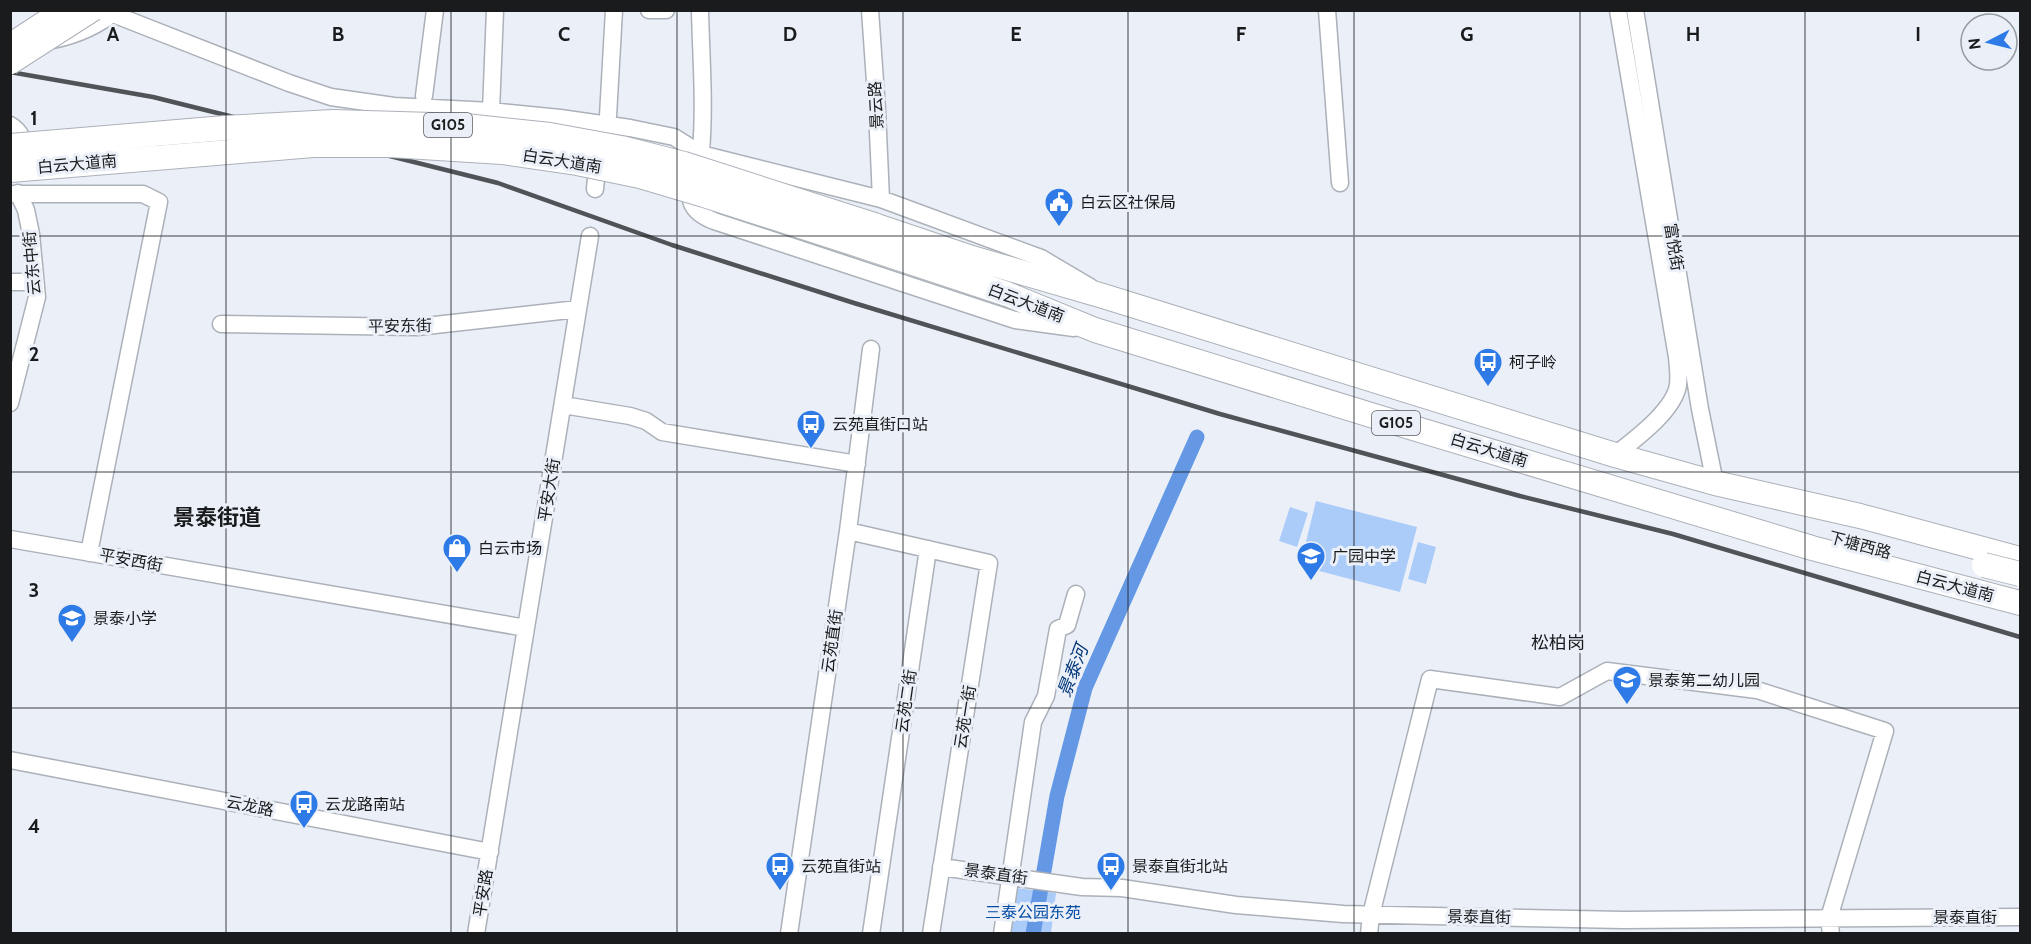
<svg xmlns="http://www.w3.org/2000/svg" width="2031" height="944" font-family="Cabin,'Noto Sans SC',sans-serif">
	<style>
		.green { fill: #abcbf9 }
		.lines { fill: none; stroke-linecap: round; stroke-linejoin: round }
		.canal { stroke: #6498e5; stroke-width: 15 }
		.minor-casing { stroke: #acb1b9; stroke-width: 19 }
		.highway-casing { stroke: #acb1b9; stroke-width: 26 }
		.minor { stroke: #fff; stroke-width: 16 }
		.highway { stroke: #fff; stroke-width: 24 }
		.rail { stroke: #505357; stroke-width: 4.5 }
		.major-bridge-casing { stroke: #acb1b9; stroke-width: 23; stroke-linecap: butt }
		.highway-bridge-casing { stroke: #acb1b9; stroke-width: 26; stroke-linecap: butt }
		.major-bridge { stroke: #fff; stroke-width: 21 }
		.highway-bridge { stroke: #fff; stroke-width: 24 }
		.grid { fill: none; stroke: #191b1d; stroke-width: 1.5; stroke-opacity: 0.55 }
		.labels { text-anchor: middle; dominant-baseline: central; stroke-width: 6; stroke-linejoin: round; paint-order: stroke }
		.shield { fill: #ebf0f8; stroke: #585b5f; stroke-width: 1.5 }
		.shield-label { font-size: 15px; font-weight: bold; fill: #191b1d }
		.street-label { font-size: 16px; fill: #191b1d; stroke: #ebf0f8 }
		.poi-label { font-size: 16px; fill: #191b1d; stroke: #ebf0f8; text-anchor: start }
		.park-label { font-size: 16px; fill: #034ca5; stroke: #ebf0f8 }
		.neighbourhood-label { font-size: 18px; fill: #191b1d; stroke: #ebf0f8 }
		.water-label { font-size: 18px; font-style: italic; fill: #013679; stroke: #ebf0f8 }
		.district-label { font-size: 22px; font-weight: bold; fill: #191b1d; stroke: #ebf0f8 }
		.grid-label { font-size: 20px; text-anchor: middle; font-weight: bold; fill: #191b1d; stroke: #ebf0f8; stroke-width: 6; stroke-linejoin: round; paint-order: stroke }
	</style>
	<rect width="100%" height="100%" fill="#ebf0f8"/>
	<path class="green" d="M1316 501 1417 527 1400 592 1300 566Z
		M1290 507 1308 513 1297 547 1279 541Z
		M1418 542 1436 547 1426 584 1408 579Z
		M1015 888 1056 893 1051 933 1008 934Z"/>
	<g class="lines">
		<path class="canal" d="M1033 934 1057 796 1085 688 1197 437"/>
		<g class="minor-casing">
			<path id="minor" d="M649 10H666
				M700 10C701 57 705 104 701 151 699 168 686 180 691 200 693 211 704 217 714 221L1015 320 1074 328
				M870 10 877 110 881 199
				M1327 10 1340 183
				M1635 10 1700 409 1715 483
				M113 14 289 83 331 97 394 106 491 111 560 118 630 128 674 137 701 154 881 199 1041 258 1090 287
				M53 40C77 35 98 26 117 10
				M424 96 435 10
				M491 111 495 10
				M608 116 614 10
				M10 125C22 132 24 142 27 155
				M595 189 598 158
				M10 194H143L159 202 89 553
				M10 282H35
				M221 324 417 327 578 309
				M10 403 37 297 31 234 26 210 18 193
				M563 405 630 416 646 421 662 432 857 464
				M1615 455C1634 440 1674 411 1678 385 1679 376 1678 366 1677 357L1618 10
				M848 531 989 563 931 934
				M10 539 526 628
				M10 760 490 852
				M941 867 1082 887 1122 888 1236 905 1343 914 1623 920 2020 917
				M476 934 590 236
				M789 934 848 531 871 349
				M871 934 928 549
				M1002 934 1033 722 1046 696 1058 629 1067 625 1076 594
				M1369 934 1371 915 1430 679 1560 697 1607 671 1757 690 1885 731 1829 918 1831 934"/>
		</g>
		<g class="highway-casing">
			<path id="highway" d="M874 225 972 258 1103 296 1615 455 1715 483 1860 516 2020 559
				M865 247 1007 294 1095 330 1400 424 1812 548 2020 603"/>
		</g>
		<use href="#minor" class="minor"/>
		<use href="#highway" class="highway"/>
		<path class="rail" d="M10 72 153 97 498 183 672 245 854 303 1220 414 1520 496 1673 534 2020 637"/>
		<g class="major-bridge-casing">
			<path id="major-bridge" d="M10 44 62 10
				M10 64 94 10"/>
		</g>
		<g class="highway-bridge-casing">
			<path id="highway-bridge" d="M10 146 225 128 333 122 466 126 550 135 621 148 684 164 874 225
				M10 170 313 145H390L502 152 577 163 640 176 704 195 865 247
				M1984 565 2020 574"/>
		</g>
		<use href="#major-bridge" class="major-bridge"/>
		<use href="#highway-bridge" class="highway-bridge"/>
	</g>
	<path class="grid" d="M226 10V934M451 10V934M677 10V934M903 10V934M1128 10V934M1354 10V934M1580 10V934M1805 10V934M10 236H2020M10 472H2020M10 708H2020"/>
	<defs>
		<g id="civic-pin" transform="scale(1.5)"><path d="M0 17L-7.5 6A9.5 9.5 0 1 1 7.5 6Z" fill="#2e7be7" stroke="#ebf0f8"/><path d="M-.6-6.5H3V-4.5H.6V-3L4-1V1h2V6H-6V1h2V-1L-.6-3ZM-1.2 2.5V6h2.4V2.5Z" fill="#fff"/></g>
		<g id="bus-pin" transform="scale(1.5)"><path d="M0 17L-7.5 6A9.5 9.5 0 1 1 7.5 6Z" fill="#2e7be7" stroke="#ebf0f8"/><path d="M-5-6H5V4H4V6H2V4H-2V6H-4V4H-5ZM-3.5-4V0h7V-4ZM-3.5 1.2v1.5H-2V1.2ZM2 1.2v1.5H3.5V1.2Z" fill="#fff"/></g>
		<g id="shop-pin" transform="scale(1.5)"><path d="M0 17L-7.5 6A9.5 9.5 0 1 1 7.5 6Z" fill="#2e7be7" stroke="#ebf0f8"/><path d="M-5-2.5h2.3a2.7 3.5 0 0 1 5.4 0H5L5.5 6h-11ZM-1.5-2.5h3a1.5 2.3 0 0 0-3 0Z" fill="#fff"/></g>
		<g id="school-pin" transform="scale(1.5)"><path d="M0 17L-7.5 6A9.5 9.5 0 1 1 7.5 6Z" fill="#2e7be7" stroke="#ebf0f8"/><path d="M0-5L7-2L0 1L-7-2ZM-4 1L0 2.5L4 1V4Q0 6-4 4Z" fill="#fff"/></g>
	</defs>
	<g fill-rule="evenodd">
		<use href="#civic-pin" x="1059" y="202"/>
		<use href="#bus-pin" x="1488" y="362"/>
		<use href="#bus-pin" x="811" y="424"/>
		<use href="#shop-pin" x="457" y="548"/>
		<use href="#school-pin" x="1311" y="556"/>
		<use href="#school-pin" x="72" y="618"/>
		<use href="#school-pin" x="1627" y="680"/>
		<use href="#bus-pin" x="304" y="804"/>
		<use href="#bus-pin" x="780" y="866"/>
		<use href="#bus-pin" x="1111" y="866"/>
	</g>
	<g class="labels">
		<g class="shield">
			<rect x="424" y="113" width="48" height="24" rx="4.5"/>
			<rect x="1372" y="411" width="48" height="24" rx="4.5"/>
		</g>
		<g class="shield-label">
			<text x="448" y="125">G105</text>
			<text x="1396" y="423">G105</text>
		</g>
		<g class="street-label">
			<text transform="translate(876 105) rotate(-93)">景云路</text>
			<text transform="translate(562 161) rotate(9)">白云大道南</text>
			<text transform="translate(77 164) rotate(-5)">白云大道南</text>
			<text transform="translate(1674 247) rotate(81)">富悦街</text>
			<text transform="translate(32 263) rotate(-95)">云东中街</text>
			<text transform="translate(1026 303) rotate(21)">白云大道南</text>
			<text transform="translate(400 326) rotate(-1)">平安东街</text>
			<text transform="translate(1489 450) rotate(17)">白云大道南</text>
			<text transform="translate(549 490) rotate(-81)">平安大街</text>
			<text transform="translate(1860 545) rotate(15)">下塘西路</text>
			<text transform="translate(131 560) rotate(10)">平安西街</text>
			<text transform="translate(1955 586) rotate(15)">白云大道南</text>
			<text transform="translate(832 641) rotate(-82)">云苑直街</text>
			<text transform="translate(906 701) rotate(-82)">云苑二街</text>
			<text transform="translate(965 717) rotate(-81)">云苑一街</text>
			<text transform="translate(250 806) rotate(11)">云龙路</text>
			<text transform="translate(996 874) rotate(8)">景泰直街</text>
			<text transform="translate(483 893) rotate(-81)">平安路</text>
			<text transform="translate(1479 917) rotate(1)">景泰直街</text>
			<text x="1965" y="917">景泰直街</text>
		</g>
		<g class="poi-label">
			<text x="1080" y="202">白云区社保局</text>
			<text x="1509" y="362">柯子岭</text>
			<text x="832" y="424">云苑直街口站</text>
			<text x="478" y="548">白云市场</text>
			<text x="1332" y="556">广园中学</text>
			<text x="93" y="618">景泰小学</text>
			<text x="1648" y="680">景泰第二幼儿园</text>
			<text x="325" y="804">云龙路南站</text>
			<text x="801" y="866">云苑直街站</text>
			<text x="1132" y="866">景泰直街北站</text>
		</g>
		<g class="park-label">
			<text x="1033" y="912">三泰公园东苑</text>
		</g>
		<g class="neighbourhood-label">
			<text x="1558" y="643">松柏岗</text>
		</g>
		<g class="water-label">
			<text transform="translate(1073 671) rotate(-69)">景泰河</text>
		</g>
		<g class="district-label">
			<text x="217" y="517">景泰街道</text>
		</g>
	</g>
	<g class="grid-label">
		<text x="113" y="41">A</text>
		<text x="338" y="41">B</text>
		<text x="564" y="41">C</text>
		<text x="790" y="41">D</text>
		<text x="1016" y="41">E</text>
		<text x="1241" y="41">F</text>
		<text x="1467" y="41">G</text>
		<text x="1693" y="41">H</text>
		<text x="1918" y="41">I</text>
		<text x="34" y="125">1</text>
		<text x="34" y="361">2</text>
		<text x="34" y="597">3</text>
		<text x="34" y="833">4</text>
	</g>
	<rect width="2031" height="944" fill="none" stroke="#191b1d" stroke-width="24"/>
	<g transform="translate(1989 42) rotate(263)"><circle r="28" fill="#ebf0f8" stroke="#979ba0" stroke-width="1.5"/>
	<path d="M0-4.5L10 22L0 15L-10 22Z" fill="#2e7be7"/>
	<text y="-9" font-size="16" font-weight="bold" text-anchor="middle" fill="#191b1d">N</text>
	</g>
</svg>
